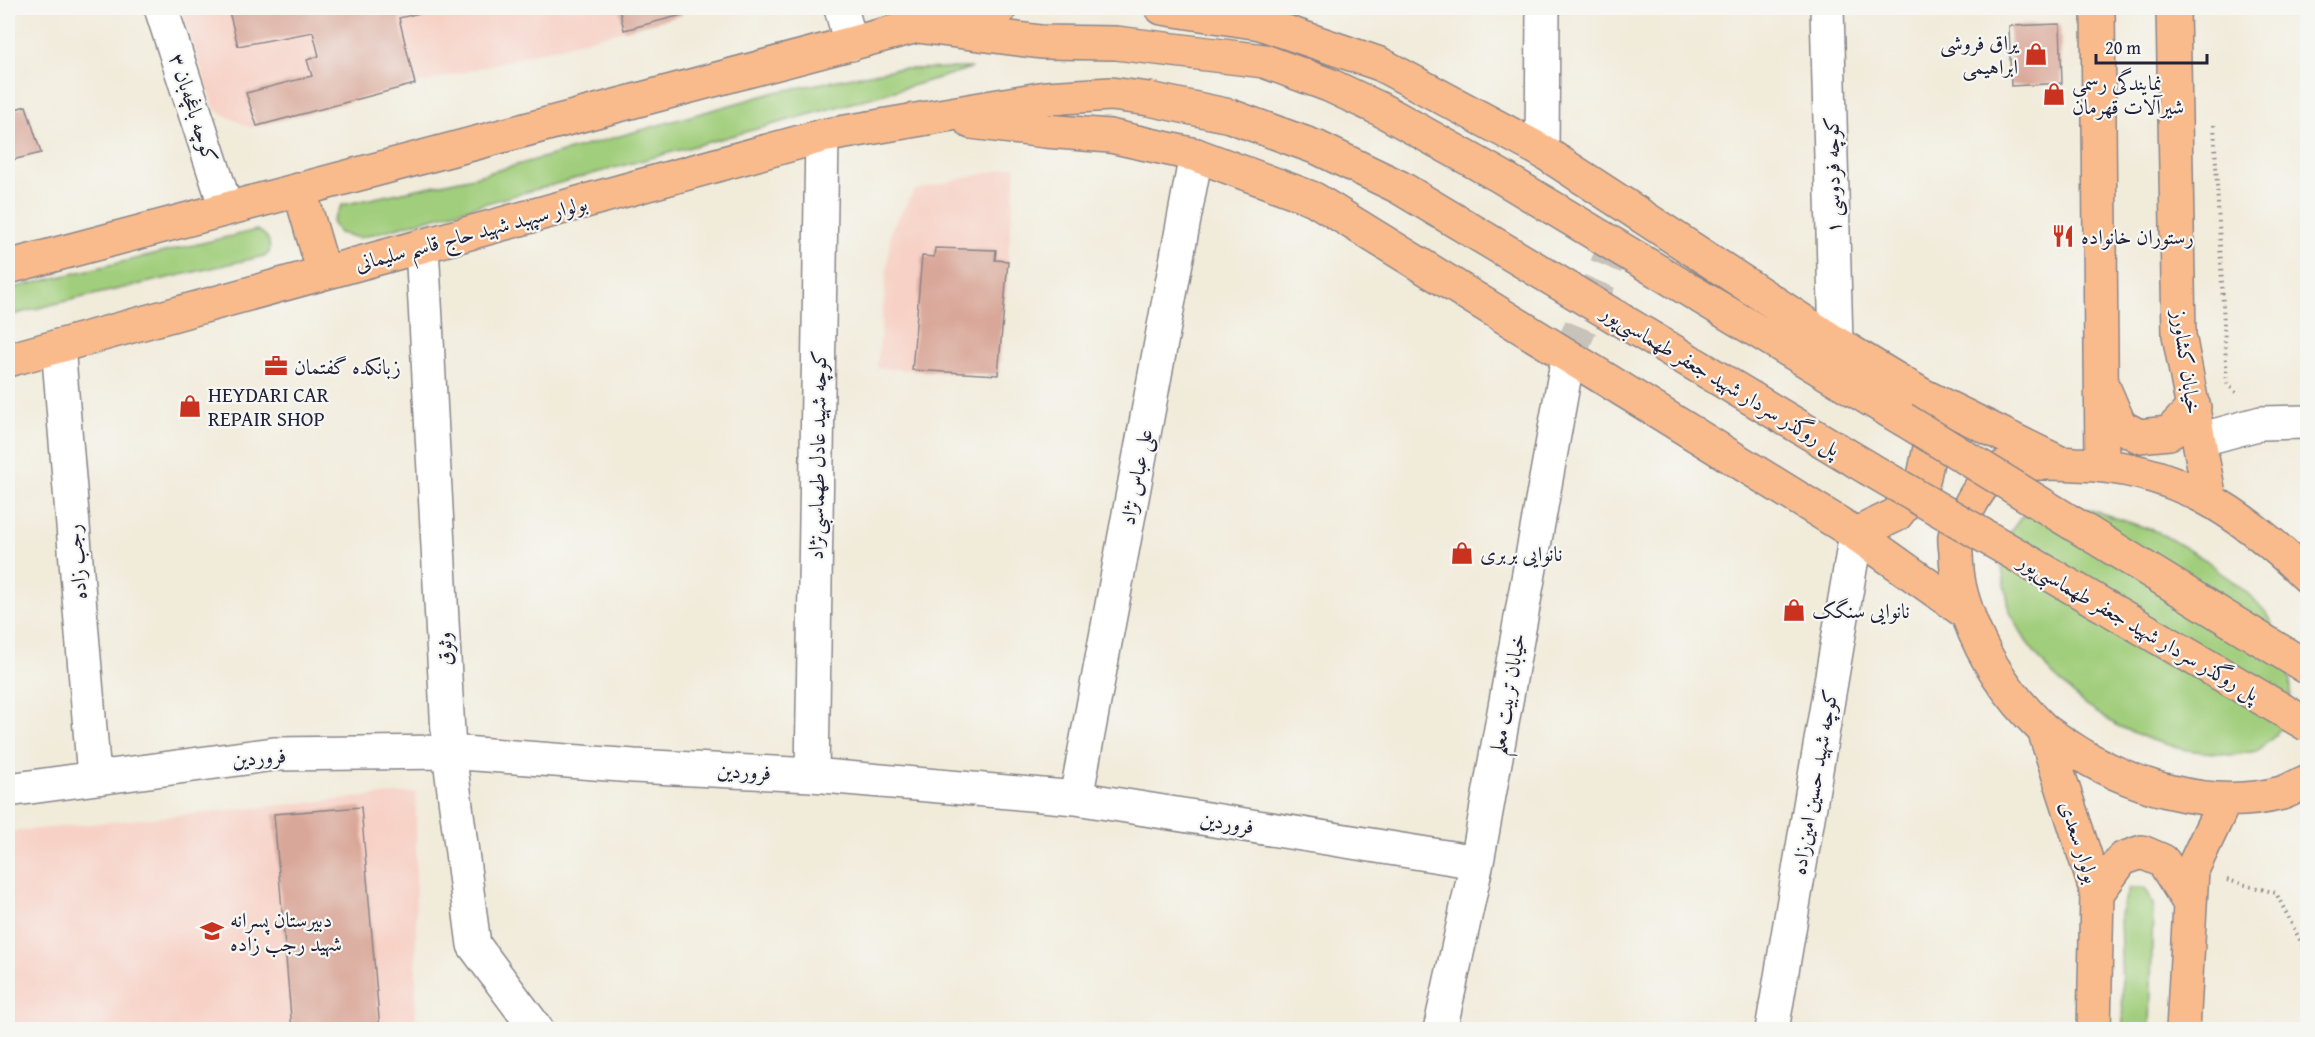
<svg xmlns="http://www.w3.org/2000/svg" width="2315" height="1037" font-family="'Gentium Book Plus',Amiri,serif">
	<style>
		.built { fill: #f7d1c6 }
		.green { fill: #a1ce7b; stroke: #62785b; stroke-width: 1.5 }
		.building { fill: #d9a799 }
		.lines { fill: none; stroke-linecap: round; stroke-linejoin: round }
		.major-tunnel { stroke: #c8c3ba; stroke-width: 33; stroke-dasharray: 33 16; stroke-linecap: butt }
		.minor-casing { stroke: #8a868a; stroke-width: 36 }
		.major-casing { stroke: #8a868a; stroke-width: 36 }
		.path { stroke: #8a868a; stroke-width: 4; stroke-dasharray: 1.5 4.5; stroke-linecap: butt }
		.minor { stroke: #fff; stroke-width: 33 }
		.major { stroke: #fabb8c; stroke-width: 33 }
		.major-bridge-casing { stroke: #8a868a; stroke-width: 36; stroke-linecap: butt }
		.major-bridge { stroke: #fabb8c; stroke-width: 33 }
		.labels { text-anchor: middle; dominant-baseline: central; stroke-width: 4.5; stroke-linejoin: round; paint-order: stroke }
		.poi-label { font-size: 21px; fill: #22223b; stroke: #f6f6f2; text-anchor: start }
		.street-label { font-size: 21px; fill: #22223b; stroke: #f6f6f2 }
	</style>
	<rect width="100%" height="100%" fill="#f6f6f2"/>
	<filter id="ink" filterUnits="userSpaceOnUse"><feTurbulence type="fractalNoise" baseFrequency=".0167" numOctaves="2"/><feDisplacementMap in="SourceGraphic" scale="12" xChannelSelector="R" yChannelSelector="G"/><feConvolveMatrix kernelMatrix="1 2 1 2 8 2 1 2 1" color-interpolation-filters="sRGB"/></filter>
	<filter id="wash" filterUnits="userSpaceOnUse"><feTurbulence type="fractalNoise" baseFrequency=".008" numOctaves="4" result="noise"/><feDisplacementMap in="SourceGraphic" scale="24" xChannelSelector="R" yChannelSelector="G"/><feGaussianBlur stdDeviation="1.35" result="paint"/><feColorMatrix in="noise" values="0 0 0 0 0 0 0 0 0 0 0 0 0 0 0 0 0 1.4 0 .05"/><feComposite in="paint" operator="in"/></filter>
	<g filter="url(#wash)">
		<rect width="100%" height="100%" fill="#f1ebda"/>
		<path class="built" d="M181 8H680L682 15 250 128 215 110Z
			M1016 166 998 375 877 368 891 229 915 190Z
			M416 792V1029L8 1030V832Z"/>
		<path class="green" d="M972 68 884 94 359 238 339 233 332 222 342 205 474 177 776 92 895 69Z
			M257 230C268 236 271 240 269 253L264 256 62 302 8 316V289Z
			M2053 501 2098 512 2158 532 2206 560 2253 598 2268 615 2277 633 2287 662 2291 689 2290 704 2276 735 2257 751 2230 755 2187 750 2151 740 2116 725 2085 705 2049 671 2026 641 2010 612 2000 557 2008 535 2022 516Z
			M2129 888H2144L2153 903 2150 1029H2123L2120 914Z"/>
		<g id="blocks">
			<path class="building" d="M228 8H427L428 11 399 18 415 84 257 126 246 93 312 76 307 60 319 56 313 32 238 46Z
				M619 8H680L682 15 624 30Z
				M2060 24 2062 83 2011 86 2009 26Z
				M26 106 41 153 8 161V111Z
				M935 248 996 250 995 260 1008 261 998 375 912 370 922 256 934 257Z
				M361 807 380 1030H292L274 814Z"/>
		</g>
	</g>
	<g filter="url(#ink)">
		<use href="#blocks" fill-opacity="0" stroke="#8a868a" stroke-width="1.5"/>
		<g class="lines">
			<path class="major-tunnel" d="M1568 357 1630 209"/>
			<g class="minor-casing">
				<path id="minor" d="M161 8 226 208
					M841 8 851 44
					M1827 8 1836 343
					M1542 151 1543 8
					M422 246 449 752 474 945 537 1030
					M58 346 94 777
					M2199 440 2261 423 2308 422
					M812 775 822 136
					M8 790 274 754 449 752 634 766 812 775 1076 798 1477 862
					M1076 798 1196 155
					M1440 1030 1477 862 1568 357
					M1772 1030 1856 534"/>
			</g>
			<g class="major-casing">
				<path id="major" d="M1162 8 1260 23 1380 64 1542 151 1836 343 1922 395 2060 463
					M2098 8 2102 464
					M2173 8 2179 335 2210 499
					M917 26 1041 42 1116 43 1264 61 1329 85 1380 109 1500 176 1903 419
					M971 122 1045 131 1110 136 1196 155 1314 199 1856 534 1968 614
					M300 191 324 273
					M8 267 917 26 1000 8
					M8 360 822 136 1046 98 1111 94 1149 99 1230 116 1318 148 1399 187 1868 468
					M2105 391 2120 426 2139 436 2169 433 2194 407
					M1856 534 1896 515 1923 481 1932 438 1925 410
					M2308 577C2240 511 2173 466 2076 464 2057 463 2019 461 2002 468 1987 475 1974 497 1967 511 1964 518 1957 528 1955 536 1954 541 1956 549 1956 554 1957 581 1960 593 1969 618 1984 659 2011 698 2043 729 2050 735 2059 740 2066 745 2126 786 2209 812 2282 793 2291 790 2299 785 2308 781
					M2044 730 2097 893 2094 1030
					M2097 893 2122 859 2142 852 2163 861 2190 904
					M2183 1030 2192 870 2225 800"/>
			</g>
			<path class="path" d="M2214 125 2227 383 2236 393
				M2227 880 2276 893 2308 956"/>
			<use href="#minor" class="minor"/>
			<use href="#major" class="major"/>
			<g class="major-bridge-casing">
				<path id="major-bridge" d="M1903 419 2308 668
					M1868 468 2308 725"/>
			</g>
			<use href="#major-bridge" class="major-bridge"/>
		</g>
	</g>
	<defs>
		<g id="shop-bare" transform="scale(1.8)"><path d="M-5-2.5h2.3a2.7 3.5 0 0 1 5.4 0H5L5.5 6h-11ZM-1.5-2.5h3a1.5 2.3 0 0 0-3 0Z" fill="#c8321e" stroke="#f6f6f2" stroke-width="2.5" paint-order="stroke"/></g>
		<g id="restaurant-bare" transform="scale(1.8)"><path d="M-5-6h1v4h1v-4h1v4h1v-4h1v5L-1.5 .5V6h-2V.5L-5-1ZM5-6V6H3V1.5H1.5Q1.5-4 5-6Z" fill="#c8321e" stroke="#f6f6f2" stroke-width="2.5" paint-order="stroke"/></g>
		<g id="office-bare" transform="scale(1.8)"><path d="M-6-3h4V-5.5h4V-3h4V5H-6ZM-1-4.5V-3h2v-1.5ZM-6 0V1H6V0Z" fill="#c8321e" stroke="#f6f6f2" stroke-width="2.5" paint-order="stroke"/></g>
		<g id="school-bare" transform="scale(1.8)"><path d="M0-5L7-2L0 1L-7-2ZM-4 1L0 2.5L4 1V4Q0 6-4 4Z" fill="#c8321e" stroke="#f6f6f2" stroke-width="2.5" paint-order="stroke"/></g>
	</defs>
	<g fill-rule="evenodd">
		<use href="#shop-bare" x="2036" y="54"/>
		<use href="#shop-bare" x="2054" y="94"/>
		<use href="#restaurant-bare" x="2063" y="236"/>
		<use href="#office-bare" x="276" y="366"/>
		<use href="#shop-bare" x="190" y="406"/>
		<use href="#shop-bare" x="1462" y="553"/>
		<use href="#shop-bare" x="1794" y="610"/>
		<use href="#school-bare" x="212" y="931"/>
	</g>
	<g class="labels">
		<g class="poi-label">
			<text x="2018" y="42" text-anchor="end">یراق فروشی<tspan x="2018" dy="24">ابراهیمی</tspan></text>
			<text x="2072" y="82">نمایندگی رسمی<tspan x="2072" dy="24">شیرآلات قهرمان</tspan></text>
			<text x="2081" y="236">رستوران خانواده</text>
			<text x="294" y="366">زبانکده گفتمان</text>
			<text x="208" y="394">HEYDARI CAR<tspan x="208" dy="24">REPAIR SHOP</tspan></text>
			<text x="1480" y="553">نانوایی بربری</text>
			<text x="1812" y="610">نانوایی سنگک</text>
			<text x="230" y="919">دبیرستان پسرانه<tspan x="230" dy="24">شهید رجب زاده</tspan></text>
		</g>
		<g class="street-label">
			<text transform="translate(194 108) rotate(72)">کوچه باغچه‌بان ۳</text>
			<text transform="translate(1832 175) rotate(-91)">کوچه فردوسی ۱</text>
			<text transform="translate(471 233) rotate(-15)">بولوار سپهبد شهید حاج قاسم سلیمانی</text>
			<text transform="translate(2187 362) rotate(82)">خیابان کشاورز</text>
			<text transform="translate(1721 380) rotate(31)">پل روگذر سردار شهید جعفر طهماسبی‌پور</text>
			<text transform="translate(817 455) rotate(-89)">کوچه شهید عادل طهماسبی‌نژاد</text>
			<text transform="translate(1136 477) rotate(-79)">علی عباس نژاد</text>
			<text transform="translate(76 562) rotate(-95)">رجب زاده</text>
			<text transform="translate(2139 627) rotate(30)">پل روگذر سردار شهید جعفر طهماسبی‌پور</text>
			<text transform="translate(444 649) rotate(-93)">وثوق</text>
			<text transform="translate(1507 694) rotate(-80)">خیابان تربیت معلم</text>
			<text transform="translate(259 757) rotate(-5)">فروردین</text>
			<text transform="translate(744 771) rotate(3)">فروردین</text>
			<text transform="translate(1814 782) rotate(-80)">کوچه شهید حسین امین‌زاده</text>
			<text transform="translate(1227 822) rotate(9)">فروردین</text>
			<text transform="translate(2080 842) rotate(72)">بولوار سعدی</text>
		</g>
	</g>
	<rect width="2315" height="1037" fill="none" stroke="#f6f6f2" stroke-width="30"/>
	<path d="M2096 54v9h111v-9" fill="none" stroke="#22223b" stroke-width="3"/>
	<text x="2105" y="54" font-size="18" fill="#22223b" stroke="#f6f6f2" stroke-width="4.5" paint-order="stroke">20 m</text>
</svg>
